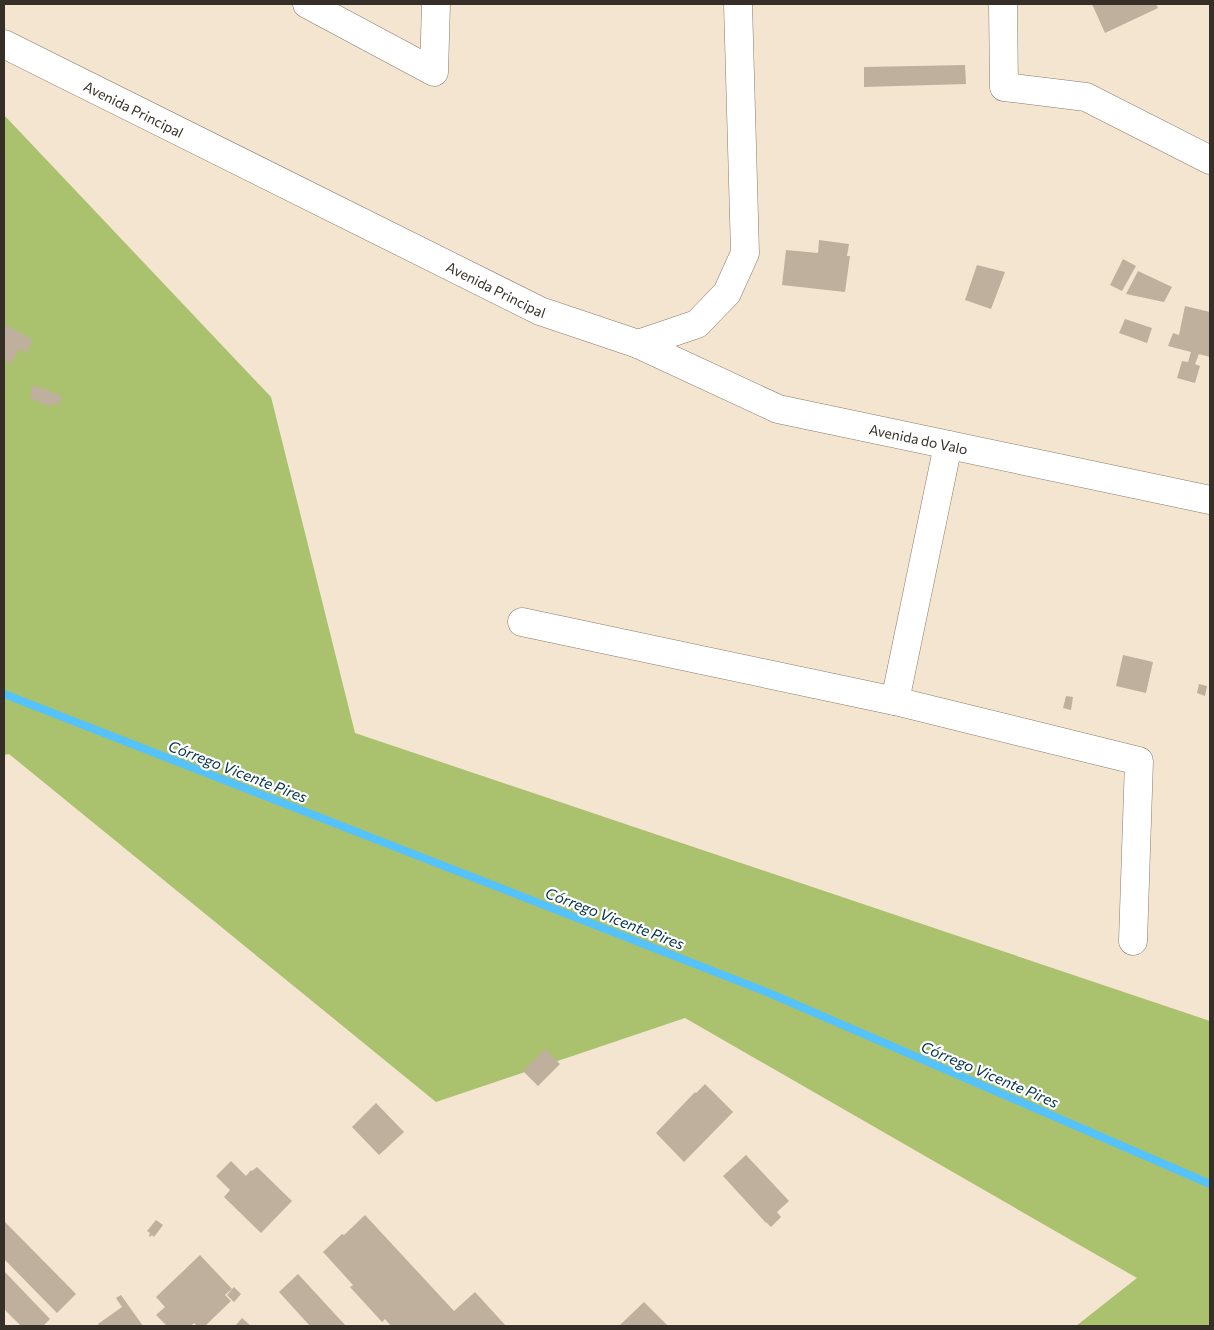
<svg xmlns="http://www.w3.org/2000/svg" width="1214" height="1330" font-family="Commissioner,sans-serif">
	<style>
		.green { fill: #aac16d }
		.lines { fill: none; stroke-linecap: round; stroke-linejoin: round }
		.stream { stroke: #55c3f9; stroke-width: 8 }
		.building { fill: #beb09d }
		.minor-casing { stroke: #887b68; stroke-width: 29 }
		.minor { stroke: #fff; stroke-width: 28 }
		.labels { text-anchor: middle; dominant-baseline: central; stroke-width: 4.5; stroke-linejoin: round; paint-order: stroke }
		.street-label { font-size: 14px; fill: #352f27; stroke: #fff }
		.water-label { font-size: 15px; font-style: italic; fill: #003349; stroke: #fff }
	</style>
	<rect width="100%" height="100%" fill="#f4e5d1"/>
	<path class="green" d="M4 115 271 397 355 733 1210 1021V1326H1076L1137 1278 685 1018 436 1102 9 754 4 755Z"/>
	<g class="lines">
		<path class="stream" d="M4 694 769 993 1210 1184"/>
	</g>
	<path class="building" d="M1092 4H1156L1158 8 1105 33Z
		M965 65 966 84 864 87V67Z
		M819 240 849 244 847 256H850L845 292 782 285 786 250 818 253Z
		M1123 259 1136 266 1122 291 1110 285Z
		M977 265 1005 272 991 309 965 300Z
		M1138 271 1172 287 1164 302 1126 294Z
		M1185 306 1210 312V357L1199 354 1195 364 1200 366 1195 383 1177 378 1182 361 1188 362 1191 352 1168 346 1173 333 1179 335Z
		M1125 319 1152 328 1147 343 1119 333Z
		M4 324 33 340 26 353 19 349 11 364 4 360Z
		M33 385 62 396 59 405 53 403 52 407 30 399 32 394H30Z
		M1123 655 1153 662 1146 693 1116 686Z
		M1199 684 1207 686 1205 696 1197 693Z
		M1066 696 1073 697 1071 710 1063 708Z
		M545 1049 560 1064 538 1086 523 1071Z
		M705 1084 733 1112 684 1162 656 1133 695 1092 696 1093Z
		M376 1103 404 1132 379 1155 352 1127Z
		M746 1155 789 1201 777 1212 781 1217 771 1227 766 1222V1223L723 1176Z
		M231 1161 246 1176 251 1170 252 1171 257 1167 292 1201 261 1233 224 1197 230 1190 216 1176Z
		M365 1215 454 1311 475 1292 506 1326H391L385 1319 382 1322 350 1287 353 1285 323 1252 342 1234 344 1235Z
		M156 1220 163 1225 154 1237 152 1235 150 1237 149 1235 150 1233 147 1231Z
		M4 1221 76 1294 57 1313 4 1259Z
		M200 1255 232 1289 225 1295 231 1301 205 1326H197L194 1323 191 1326H167L156 1315 165 1307 156 1297Z
		M4 1271 50 1319 43 1326H21L4 1309Z
		M298 1274 346 1326H310L279 1292Z
		M234 1287 241 1294 234 1302 227 1295Z
		M121 1295 143 1326H99L98 1324 122 1307 116 1298Z
		M644 1302 668 1326H619Z
		M242 1318 251 1326H235Z"/>
	<g class="lines">
		<g class="minor-casing">
			<g id="minor">
				<path d="M307 4 434 72 436 4"/>
				<path d="M1003 4 1004 87 1086 97 1210 160"/>
				<path id="s1" d="M4 44 540 311 638 344 697 324 727 293 745 253 738 4"/>
				<path id="s2" d="M638 344 778 409 1210 500"/>
				<path d="M522 622 895 701 1139 761 1133 941"/>
				<path d="M895 701 948 445"/>
			</g>
		</g>
		<use href="#minor" class="minor"/>
	</g>
	<g class="labels">
		<g class="street-label">
			<text stroke="none"><textPath href="#s1" startOffset="145">Avenida Principal</textPath></text>
			<text stroke="none"><textPath href="#s1" startOffset="550">Avenida Principal</textPath></text>
			<text stroke="none"><textPath href="#s2" startOffset="298">Avenida do Valo</textPath></text>
		</g>
		<g class="water-label">
			<text transform="translate(238 771) rotate(21)">Córrego Vicente Pires</text>
			<text transform="translate(615 918) rotate(21)">Córrego Vicente Pires</text>
			<text transform="translate(990 1074) rotate(23)">Córrego Vicente Pires</text>
		</g>
	</g>
	<rect width="1214" height="1330" fill="none" stroke="#352f27" stroke-width="10"/>
</svg>
